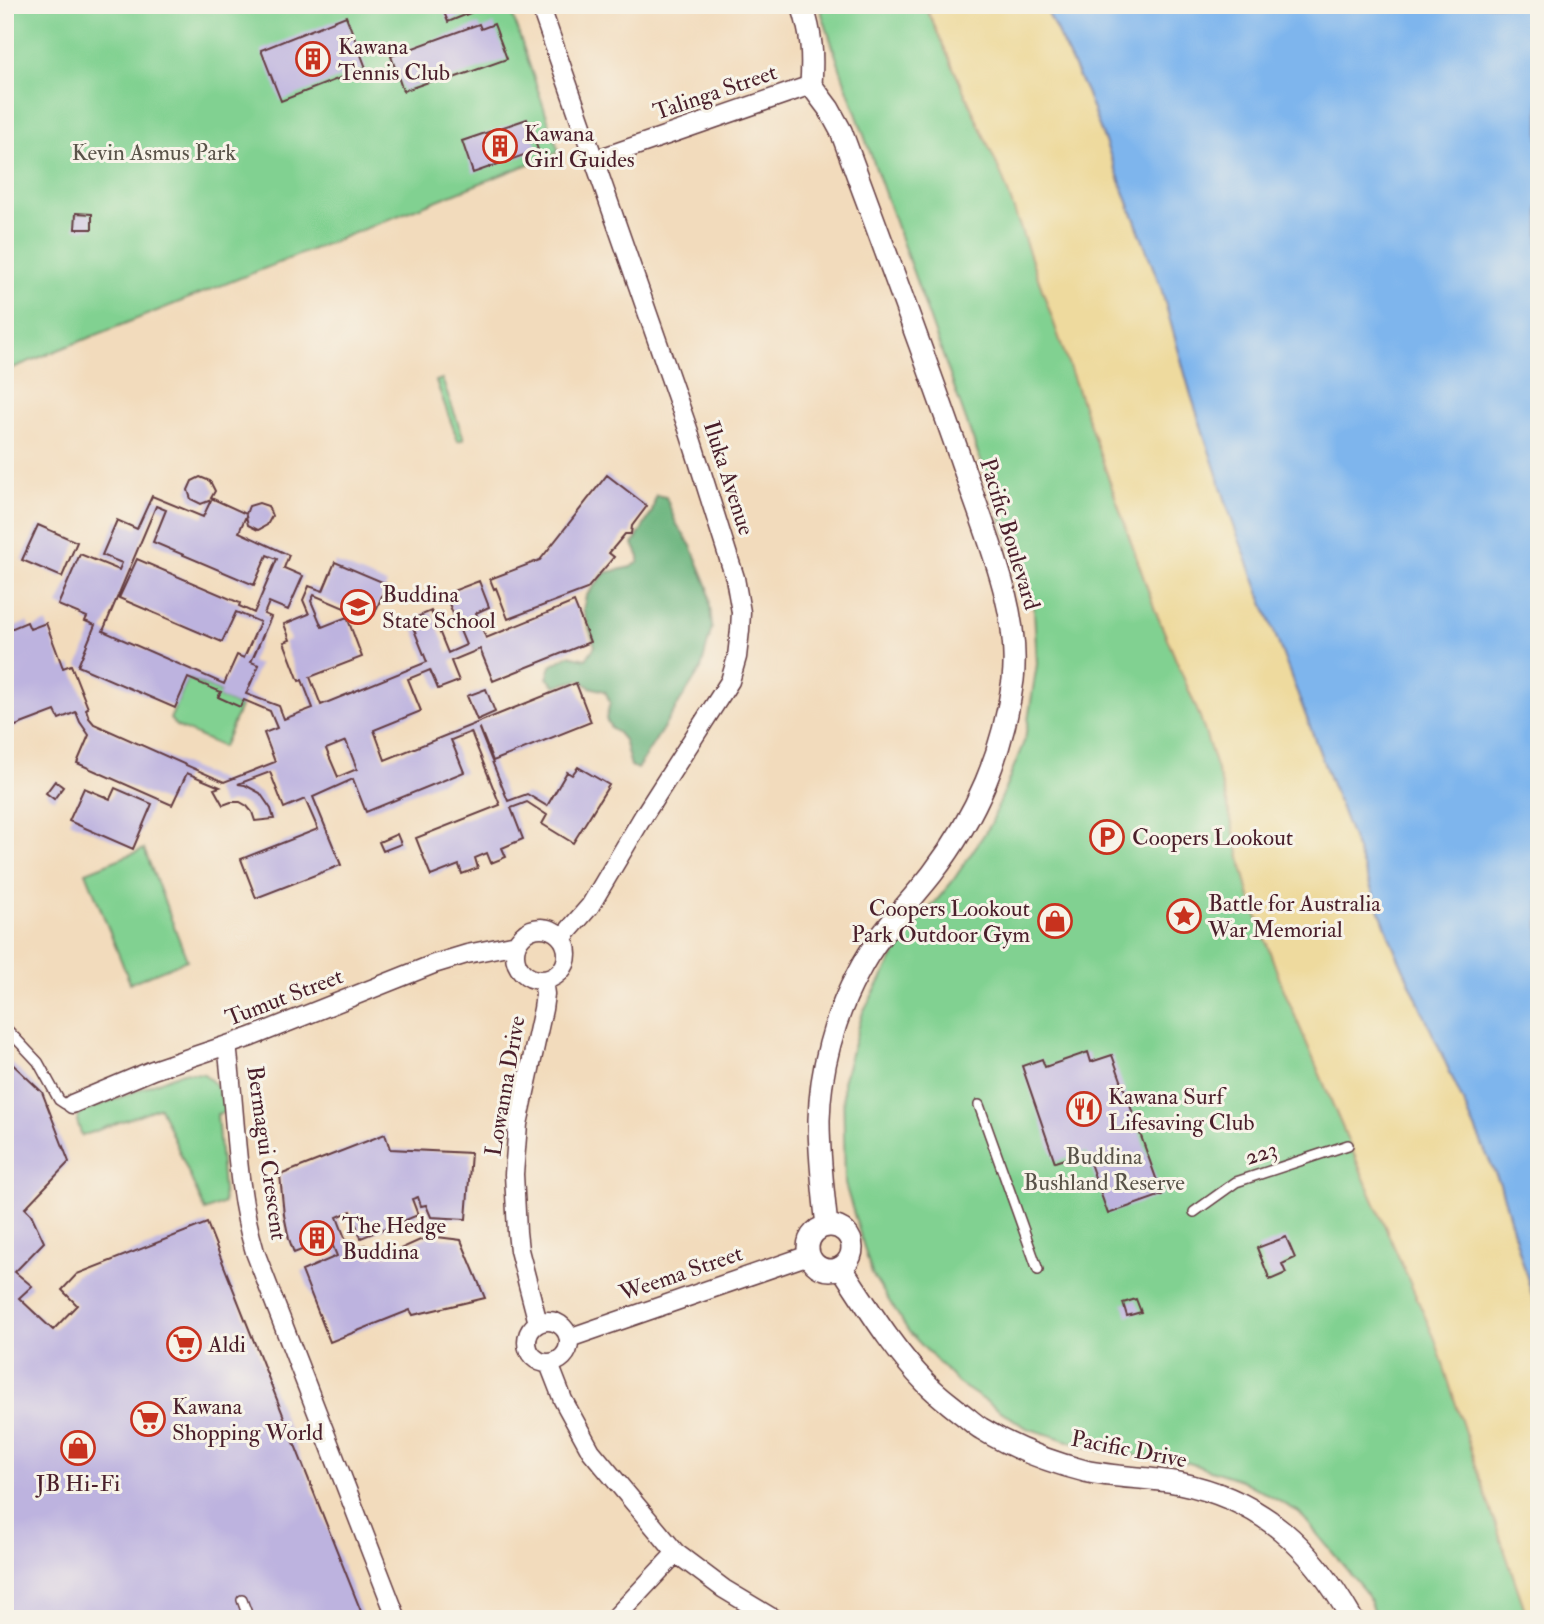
<svg xmlns="http://www.w3.org/2000/svg" width="1544" height="1624" font-family="'IM FELL Double Pica',serif">
	<style>
		.green { fill: #81d191; stroke: #66785e; stroke-width: 2 }
		.forest { fill: #68b37b; stroke: #596953; stroke-width: 2 }
		.sand { fill: #eeda9e; stroke: #9c7c64; stroke-width: 2 }
		.water { fill: #7eb5ed; stroke: #646a8c; stroke-width: 2 }
		.building { fill: #bdb3df; fill-rule: evenodd }
		.lines { fill: none; stroke-linecap: round; stroke-linejoin: round }
		.service-casing { stroke: #633b41; stroke-width: 12 }
		.minor-casing { stroke: #633b41; stroke-width: 21 }
		.tertiary-casing { stroke: #633b41; stroke-width: 24 }
		.service { stroke: #fff; stroke-width: 9 }
		.minor { stroke: #fff; stroke-width: 18 }
		.tertiary { stroke: #fff; stroke-width: 21 }
		.labels { text-anchor: middle; dominant-baseline: central; stroke-width: 6; stroke-linejoin: round; paint-order: stroke }
		.poi-label { font-size: 23px; fill: #4a1f2b; stroke: #f7f3e8; text-anchor: start }
		.street-label { font-size: 23px; fill: #4a1f2b; stroke: #f7f3e8 }
		.park-label { font-size: 23px; fill: #5a544a; stroke: #f7f3e8 }
	</style>
	<rect width="100%" height="100%" fill="#f7f3e8"/>
	<filter id="ink" filterUnits="userSpaceOnUse"><feTurbulence type="fractalNoise" baseFrequency=".0143" numOctaves="2"/><feDisplacementMap in="SourceGraphic" scale="14" xChannelSelector="R" yChannelSelector="G"/><feConvolveMatrix kernelMatrix="1 2 1 2 8 2 1 2 1" color-interpolation-filters="sRGB"/></filter>
	<filter id="wash" filterUnits="userSpaceOnUse"><feTurbulence type="fractalNoise" baseFrequency=".00686" numOctaves="4" result="noise"/><feDisplacementMap in="SourceGraphic" scale="28" xChannelSelector="R" yChannelSelector="G"/><feGaussianBlur stdDeviation="1.57" result="paint"/><feColorMatrix in="noise" values="0 0 0 0 0 0 0 0 0 0 0 0 0 0 0 0 0 1.4 0 .05"/><feComposite in="paint" operator="in"/></filter>
	<g filter="url(#wash)">
		<rect width="100%" height="100%" fill="#f2dbbc"/>
		<path class="green" d="M5 5H509L559 152 5 371Z
			M819 5H943L1539 1594V1619H1376L1367 1594 1299 1512 1241 1480 1189 1463 1101 1451 1027 1428 958 1383 909 1332 872 1274 845 1184 843 1082 863 1012 902 942 952 882 991 824 1025 739 1037 664 1034 610 841 71Z
			M442 379 464 439 458 441 436 381Z
			M188 678 221 692 219 697 240 707 223 747 176 726 170 719Z
			M144 849 187 960 130 983 86 872Z
			M183 1072 204 1074 216 1085 226 1112 217 1114 224 1203 205 1211 160 1107 82 1136 77 1121 78 1116 83 1112Z"/>
		<path class="forest" d="M656 495 666 497 676 523 691 546 708 587 712 627 701 669 637 769 631 766 624 740 618 733 612 729 606 719 610 702 605 691 590 687 580 680 555 686 547 678 551 666 569 655 586 659 595 646 583 610 586 596 605 573 631 567 639 562V557L633 544 652 512Z"/>
		<path class="sand" d="M925 5H1044L1086 92 1161 288 1191 395 1233 523 1392 943 1500 1184 1539 1319V1619H1528L1477 1470 1435 1339 1375 1204 1281 983 1249 894 1225 795 1200 717 1155 610 1002 176Z"/>
		<path class="water" d="M1044 5H1539V1319L1500 1184 1392 943 1233 523 1191 395 1161 288 1086 92Z"/>
		<g id="blocks">
			<path class="building" d="M441 5H490L448 22Z
				M346 16 366 68 281 101 261 50Z
				M479 24 481 29 494 24 507 59 445 81 443 77 403 91 391 56Z
				M527 119 538 150 473 173 462 141Z
				M76 213 92 214V229H75Z
				M607 475 647 506 632 526 631 534H625L609 553 614 557 587 589 508 619 496 588 494 589 490 579 540 560Z
				M200 477 210 481 215 491 211 498 246 514 249 506 259 503 268 506 272 516 267 525 258 530 248 525 246 516 239 532 289 555 284 568 303 576 288 610 269 602 264 614 271 617 251 662 259 665 246 694 279 706 284 719 313 708 302 680 299 681 284 642 290 640 284 624 309 614 303 600 309 586 323 591 335 562 387 584 374 615 346 603 344 608 314 595 311 601 322 627 347 617 362 657 310 677 321 705 427 662 410 620 431 611 448 653 466 645 445 594 479 581 489 607 476 613 486 638 574 602 590 642 493 681 480 649 451 661 459 681 438 689 430 670 408 679 421 711 374 730 385 760 576 683 591 722 493 761 480 728 479 729 508 801 527 794 547 806 567 772 572 775 578 767 609 785 573 843 542 824 547 815 527 802 511 808 523 839 502 848 506 857 491 863 487 853 475 858 478 868 462 874 459 865 431 876 416 838 500 805 471 732 451 740 464 772 366 812 353 779 313 797 341 865 256 898 241 859 318 829 305 799 284 808 270 772 238 784 245 785 260 793 271 809 274 819 255 821 252 812 247 806 240 802H231L223 805 214 789 220 787 187 773 172 805 77 763 89 735 80 722 76 712 59 719 55 711 5 730V623L8 630 27 622 30 629 46 623 63 668 71 665 88 708 86 709 89 718 94 724 224 782 275 762 264 733 277 728 270 711 244 700 240 707 218 697 221 692 188 678 175 708 78 666 95 625 85 621 87 617 58 605 80 554 119 570 122 563 102 555 117 520 137 529 152 496 203 517 211 500 201 504 191 499 188 490 192 481ZM156 506 166 510 153 542 254 585 267 555 277 559 254 613 239 606 240 603 137 559 119 598 222 642 236 612 260 622 244 658 237 655 224 684 103 631ZM346 741 357 769 338 777 326 749Z
				M38 525 77 542 62 577 22 560Z
				M486 689 495 712 477 720 467 696Z
				M55 781 63 787 54 799 46 793Z
				M84 788 110 799 115 788 152 804 133 849 69 821Z
				M397 834 401 844 383 851 379 842Z
				M1088 1052 1091 1062 1112 1055 1162 1195 1108 1214 1086 1152 1055 1162 1022 1066 1042 1059 1045 1067Z
				M5 1057 42 1092 69 1162 25 1208 31 1214 44 1242 15 1272 32 1286 19 1298 53 1330 77 1305 62 1290 77 1274 207 1223 364 1619H5Z
				M385 1134 390 1149 471 1153 466 1219 431 1217 426 1205 421 1206 418 1197 412 1199 418 1215 361 1238 351 1211 337 1217 350 1251 365 1245 370 1258 384 1253 385 1256 429 1236 461 1240 485 1298 413 1315 410 1310 330 1342 302 1271 337 1256 330 1239 294 1253 289 1239 284 1215 280 1175Z
				M1286 1237 1295 1258 1282 1264 1286 1273 1270 1280 1257 1248Z
				M1136 1299 1141 1312 1127 1316 1123 1303Z"/>
		</g>
	</g>
	<g filter="url(#ink)">
		<use href="#blocks" fill-opacity="0" stroke="#633b41" stroke-width="2"/>
		<g class="lines">
			<g class="service-casing">
				<path id="service" d="M5 1027 38 1062 59 1100 65 1104H72
					M979 1105 1038 1270
					M1194 1212 1236 1182 1348 1145
					M242 1600 249 1619"/>
			</g>
			<g class="minor-casing">
				<path id="minor" d="M540 5 688 429 735 578 741 612 740 630 737 657 730 681 644 815 590 906 562 938
					M595 160 811 85
					M515 954a26 26 0 1 1 52 0a26 26 0 1 1-52 0Z
					M227 1045C236 1114 235 1186 255 1252L397 1619
					M72 1104 153 1070 251 1037 434 964 467 954 517 944
					M527 1342a21 21 0 1 1 42 0a21 21 0 1 1-42 0Z
					M538 1323 519 1250 517 1232 514 1174 518 1124 543 1009 545 994 543 980
					M569 1338 809 1255
					M549 1364 563 1400 591 1451 676 1553 724 1589 774 1619
					M614 1619 676 1553"/>
			</g>
			<g class="tertiary-casing">
				<path id="tertiary" d="M802 5C812 35 813 54 811 85L829 109 841 131C883 245 926 359 966 475 987 537 1021 614 1013 680 1003 753 977 815 932 874 906 907 877 935 858 973 834 1017 820 1070 819 1120 819 1155 823 1191 827 1226
					M808 1248a22 22 0 1 1 44 0a22 22 0 1 1-44 0Z
					M841 1267C867 1306 892 1348 925 1382 936 1394 949 1403 961 1413 968 1418 975 1425 982 1429 1013 1448 1050 1462 1085 1471 1116 1478 1148 1477 1179 1483 1263 1500 1311 1547 1352 1619"/>
			</g>
			<use href="#service" class="service"/>
			<use href="#minor" class="minor"/>
			<use href="#tertiary" class="tertiary"/>
		</g>
	</g>
	<defs>
		<g id="building-ring" transform="scale(1.75)"><circle r="9.5" fill="#f7f3e8" stroke="#c8321e" stroke-width="1.5"/><path d="M-4-6H4V6H1V3H-1V6H-4ZM-2.5-4.3h1.7v1.8h-1.7ZM.8-4.3h1.7v1.8H.8ZM-2.5-1h1.7V.8h-1.7ZM.8-1h1.7V.8H.8Z" fill="#c8321e"/></g>
		<g id="school-ring" transform="scale(1.75)"><circle r="9.5" fill="#f7f3e8" stroke="#c8321e" stroke-width="1.5"/><path d="M0-5L7-2L0 1L-7-2ZM-4 1L0 2.5L4 1V4Q0 6-4 4Z" fill="#c8321e"/></g>
		<g id="parking-ring" transform="scale(1.75)"><circle r="9.5" fill="#f7f3e8" stroke="#c8321e" stroke-width="1.5"/><path d="M-3.5-5.5H1a3.5 3.5 0 0 1 0 7H-1V5.5H-3.5ZM-1-3.4V-.6H.8a1.4 1.4 0 0 0 0-2.8Z" fill="#c8321e"/></g>
		<g id="sight-ring" transform="scale(1.75)"><circle r="9.5" fill="#f7f3e8" stroke="#c8321e" stroke-width="1.5"/><path d="M0-6L1.8-2.2L6-1.7L2.9 1.2L3.7 5.4L0 3.3L-3.7 5.4L-2.9 1.2L-6-1.7L-1.8-2.2Z" fill="#c8321e"/></g>
		<g id="shop-ring" transform="scale(1.75)"><circle r="9.5" fill="#f7f3e8" stroke="#c8321e" stroke-width="1.5"/><path d="M-5-2.5h2.3a2.7 3.5 0 0 1 5.4 0H5L5.5 6h-11ZM-1.5-2.5h3a1.5 2.3 0 0 0-3 0Z" fill="#c8321e"/></g>
		<g id="restaurant-ring" transform="scale(1.75)"><circle r="9.5" fill="#f7f3e8" stroke="#c8321e" stroke-width="1.5"/><path d="M-5-6h1v4h1v-4h1v4h1v-4h1v5L-1.5 .5V6h-2V.5L-5-1ZM5-6V6H3V1.5H1.5Q1.5-4 5-6Z" fill="#c8321e"/></g>
		<g id="supermarket-ring" transform="scale(1.75)"><circle r="9.5" fill="#f7f3e8" stroke="#c8321e" stroke-width="1.5"/><path d="M-6-5.5h2.5l.6 2H6L4.5 2H-2.5L-4.4-4H-6ZM-1.5 3.2a1.3 1.3 0 1 0 .1 0ZM3 3.2a1.3 1.3 0 1 0 .1 0Z" fill="#c8321e"/></g>
	</defs>
	<g fill-rule="evenodd">
		<use href="#building-ring" x="313" y="59"/>
		<use href="#building-ring" x="500" y="146"/>
		<use href="#school-ring" x="358" y="607"/>
		<use href="#parking-ring" x="1107" y="837"/>
		<use href="#sight-ring" x="1184" y="916"/>
		<use href="#shop-ring" x="1055" y="921"/>
		<use href="#restaurant-ring" x="1084" y="1109"/>
		<use href="#building-ring" x="317" y="1238"/>
		<use href="#supermarket-ring" x="184" y="1344"/>
		<use href="#supermarket-ring" x="148" y="1419"/>
		<use href="#shop-ring" x="78" y="1448"/>
	</g>
	<g class="labels">
		<g class="poi-label">
			<text x="338" y="46">Kawana<tspan x="338" dy="26">Tennis Club</tspan></text>
			<text x="524" y="133">Kawana<tspan x="524" dy="26">Girl Guides</tspan></text>
			<text x="382" y="594">Buddina<tspan x="382" dy="26">State School</tspan></text>
			<text x="1132" y="837">Coopers Lookout</text>
			<text x="1208" y="903">Battle for Australia<tspan x="1208" dy="26">War Memorial</tspan></text>
			<text x="1030" y="908" text-anchor="end">Coopers Lookout<tspan x="1030" dy="26">Park Outdoor Gym</tspan></text>
			<text x="1108" y="1096">Kawana Surf<tspan x="1108" dy="26">Lifesaving Club</tspan></text>
			<text x="342" y="1225">The Hedge<tspan x="342" dy="26">Buddina</tspan></text>
			<text x="208" y="1344">Aldi</text>
			<text x="172" y="1406">Kawana<tspan x="172" dy="26">Shopping World</tspan></text>
			<text x="78" y="1483" text-anchor="middle">JB Hi-Fi</text>
		</g>
		<g class="street-label">
			<text transform="translate(715 92) rotate(-19)">Talinga Street</text>
			<text transform="translate(729 478) rotate(72)">Iluka Avenue</text>
			<text transform="translate(1010 534) rotate(73)">Pacific Boulevard</text>
			<text transform="translate(284 997) rotate(-21)">Tumut Street</text>
			<text transform="translate(505 1086) rotate(-80)">Lowanna Drive</text>
			<text transform="translate(267 1153) rotate(82)">Bermagui Crescent</text>
			<text transform="translate(1261 1153) rotate(-18)">223</text>
			<text transform="translate(681 1273) rotate(-19)">Weema Street</text>
			<text transform="translate(1129 1449) rotate(11)">Pacific Drive</text>
		</g>
		<g class="park-label">
			<text x="154" y="152">Kevin Asmus Park</text>
			<text x="1104" y="1156">Buddina<tspan x="1104" dy="26">Bushland Reserve</tspan></text>
		</g>
	</g>
	<rect width="1544" height="1624" fill="none" stroke="#f7f3e8" stroke-width="28"/>
</svg>
